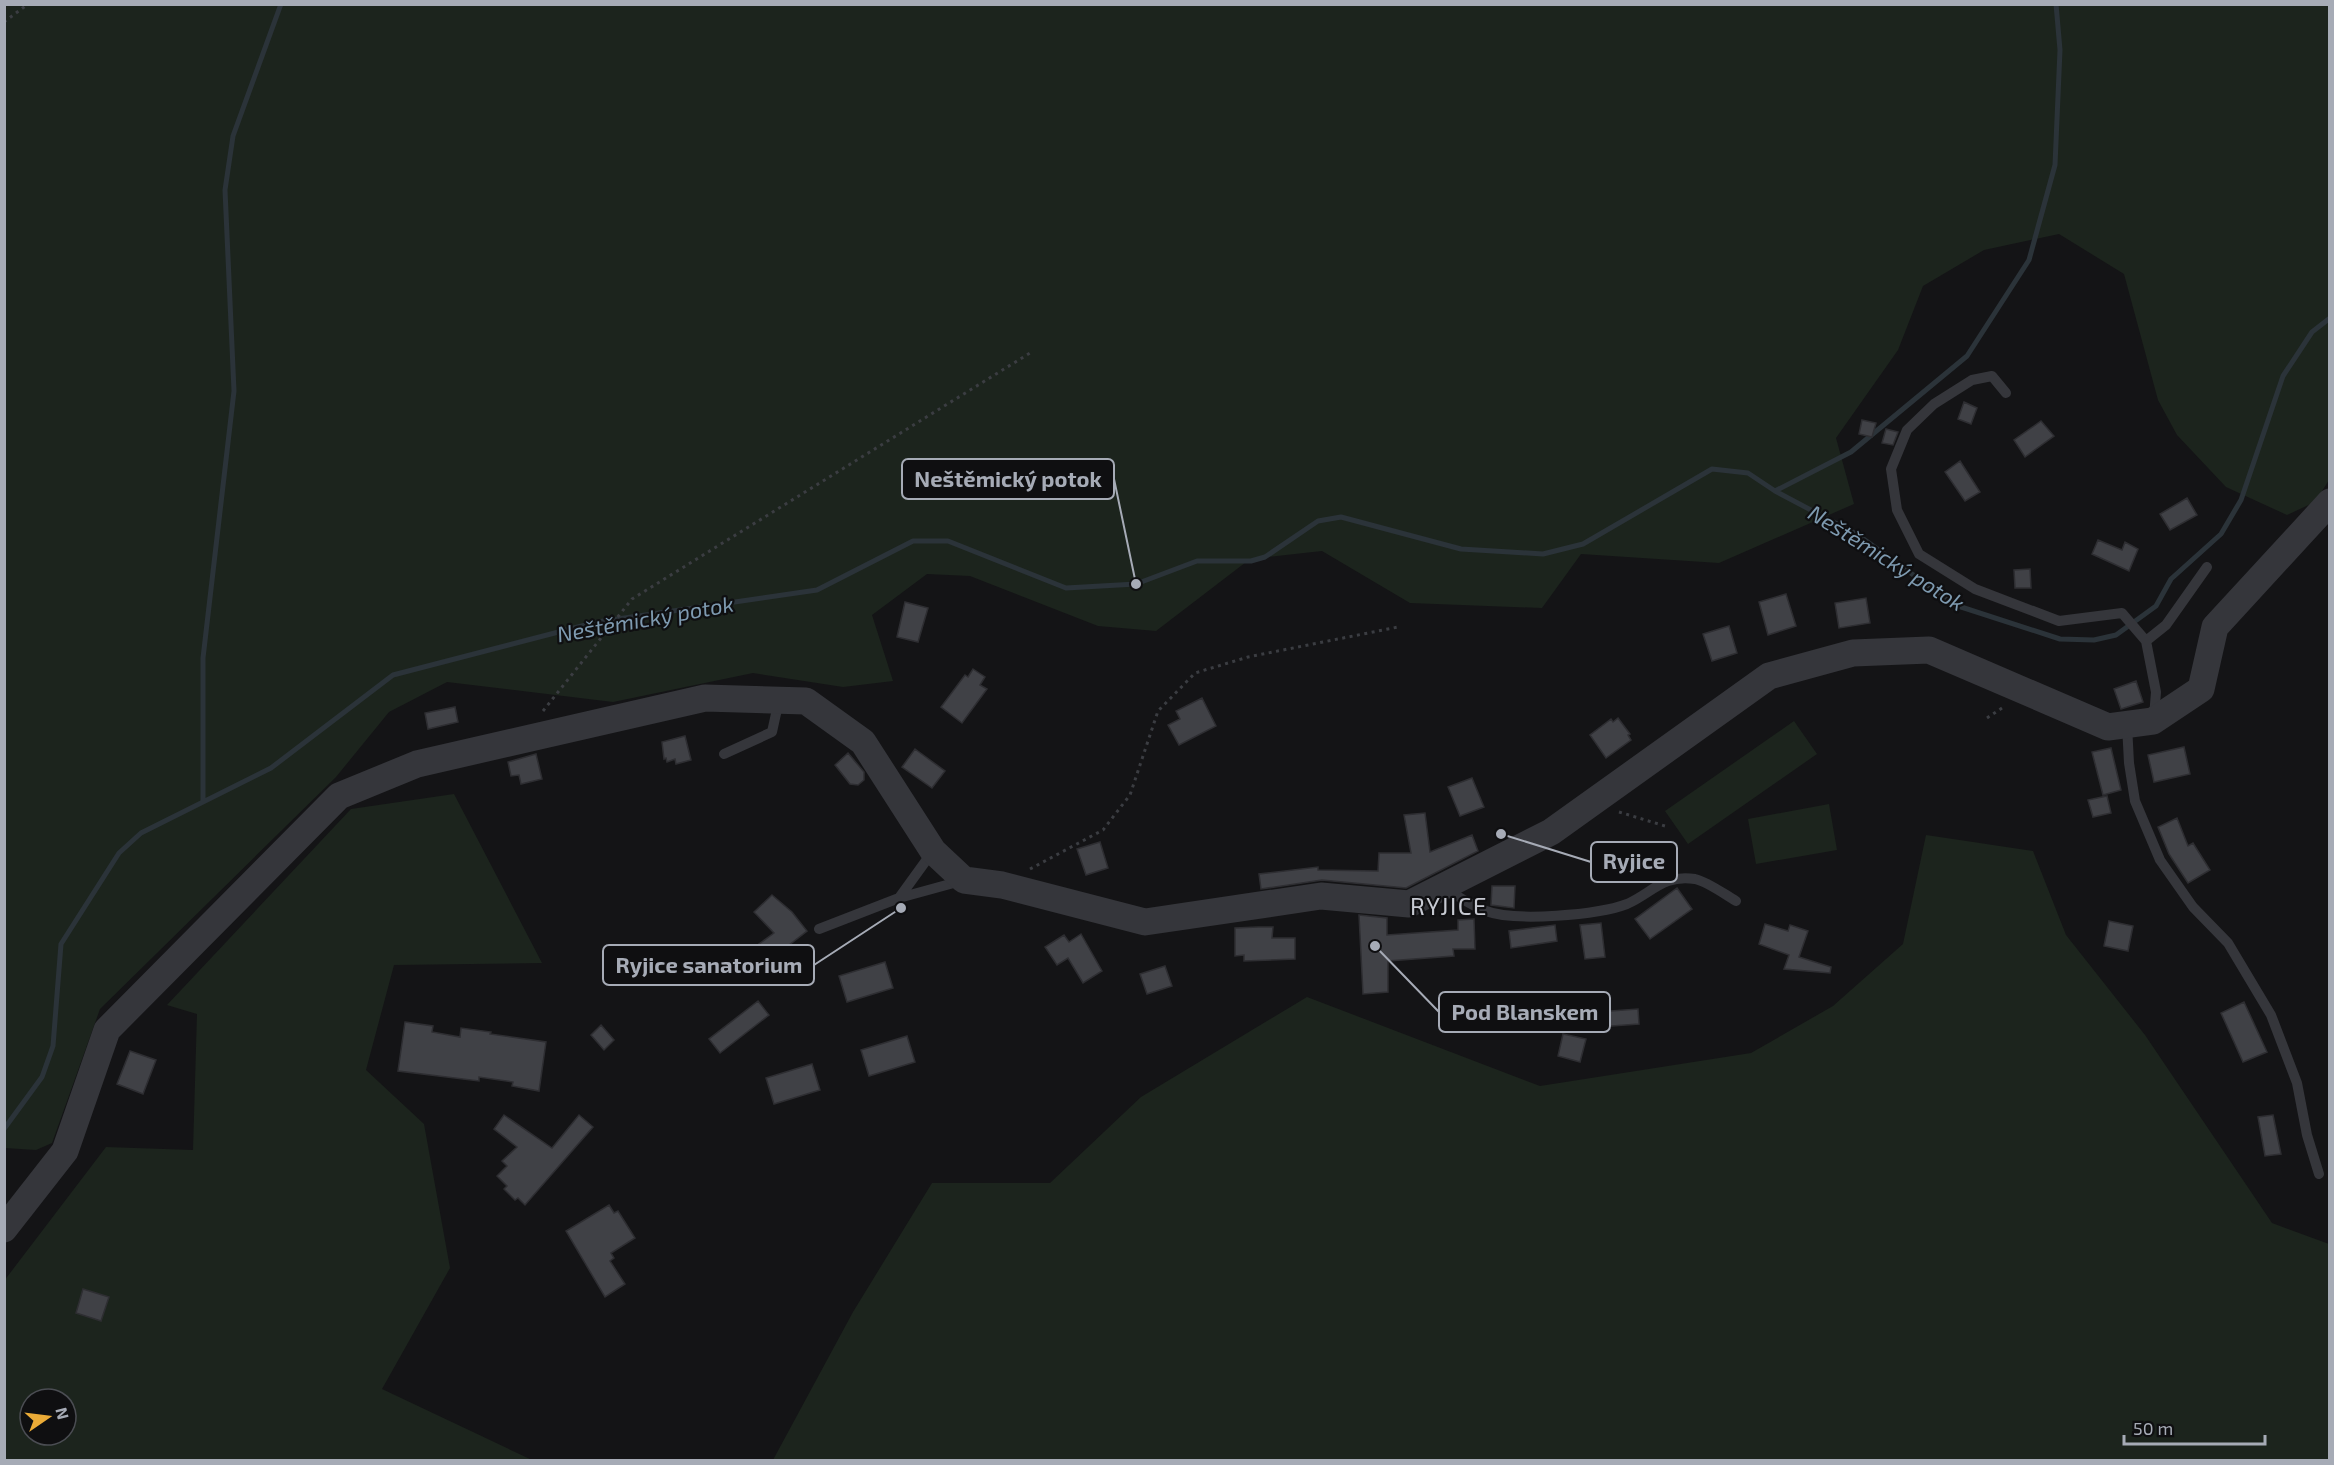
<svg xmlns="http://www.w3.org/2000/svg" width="2334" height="1465" font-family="'Exo 2',sans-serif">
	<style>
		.green { fill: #1c241d; fill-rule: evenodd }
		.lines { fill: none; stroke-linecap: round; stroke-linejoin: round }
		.stream { stroke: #2b3339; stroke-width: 5 }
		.building { fill: #404146; stroke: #2e2e32; stroke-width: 1.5 }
		.path { stroke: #3b3d42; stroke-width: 3; stroke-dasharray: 3 4.5; stroke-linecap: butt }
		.service { stroke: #35363b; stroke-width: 10 }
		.tertiary { stroke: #35363b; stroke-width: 27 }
		.labels { text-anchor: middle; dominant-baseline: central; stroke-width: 4.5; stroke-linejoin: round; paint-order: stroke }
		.water-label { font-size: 22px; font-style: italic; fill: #7e9ab0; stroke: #0f0f11 }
		.quarter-label { font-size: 24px; letter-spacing: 1.5px; fill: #c7cad2; stroke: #0f0f11 }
		.leader { fill: none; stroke: #a6abb6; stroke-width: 2 }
		.callout-dot { fill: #a6abb6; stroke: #0f0f11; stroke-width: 2 }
		.callout { fill: #0f0f11; stroke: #a6abb6; stroke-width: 2 }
		.callout-label { font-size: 22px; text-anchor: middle; font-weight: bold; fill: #a6abb6 }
	</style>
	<rect width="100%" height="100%" fill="#141416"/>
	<path class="green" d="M4 5H2329V480L2315 502 2287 515 2226 487 2177 435 2158 400 2124 274 2059 234 1984 250 1923 286 1898 350 1836 438 1854 504 1719 563 1581 554 1542 608 1410 603 1322 551 1250 559 1156 631 1098 626 970 576 927 574 872 615 893 681 843 687 753 673 613 702 447 682 389 712 336 777 100 1009 52 1143 36 1150 5 1148Z
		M1794 721 1817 754 1688 844 1665 811Z
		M454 794 542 963 394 965 366 1070 424 1124 450 1268 382 1389 532 1460H5L4 1281 106 1147 193 1150 197 1014 167 1005 351 809ZM30 1399H66V1435H30Z
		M1829 804 1837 850 1756 864 1748 819Z
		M1926 835 2033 851 2066 935 2145 1035 2272 1223 2329 1244V1460H773L853 1312 932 1183H1050L1141 1097 1307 997 1540 1086 1751 1053 1833 1006 1903 944Z"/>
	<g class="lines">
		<path class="stream" d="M1775 491 1851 452 1967 356 2029 260 2055 165 2060 50 2056 4
			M203 801V658L234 391 225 190 233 136 281 4
			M4 1129 42 1077 53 1046 61 944 119 853 141 833 271 768 393 675 597 622 817 590 913 541H948L1066 588 1136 584 1197 561H1251L1265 557 1318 521 1341 517 1461 549 1543 554 1583 544 1712 469 1748 473 1775 491 1858 535 1955 605 2060 639 2094 640 2116 635 2156 606 2171 579 2221 534 2241 500 2283 376 2312 332 2330 318"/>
	</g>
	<path class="building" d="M1964 402 1977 408 1971 424 1958 419Z
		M1862 420 1876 423 1872 437 1859 434Z
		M2041 421 2054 436 2025 457 2014 440Z
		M1886 429 1898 432 1893 445 1882 443Z
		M1960 461 1980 492 1965 501 1945 472Z
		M2187 498 2197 515 2170 530 2160 514Z
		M2098 540 2122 550 2125 542 2138 549 2129 571 2092 554Z
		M2030 569 2031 588H2015L2014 570Z
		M1786 594 1796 626 1768 635 1759 602Z
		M1866 598 1870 623 1839 628 1835 603Z
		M905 602 928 608 918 642 897 637Z
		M1729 626 1737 653 1712 661 1703 634Z
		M973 669 985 677 980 685 987 689 962 723 941 707 965 675 968 677Z
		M2136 681 2143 702 2121 709 2114 689Z
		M1202 698 1216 726 1179 745 1168 725 1180 719 1176 711Z
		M455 707 458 722 428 729 425 713Z
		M1618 718 1630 734 1628 735 1631 740 1606 758 1590 735 1611 719 1613 722Z
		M685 736 691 760 676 764 675 759 667 762 666 758 664 759 662 742Z
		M2184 747 2190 774 2154 782 2148 755Z
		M2111 748 2121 790 2103 795 2092 752Z
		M915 749 945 771 932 788 902 767Z
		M848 753 864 772V780L858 785 850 784 835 765Z
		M536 754 542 779 521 784 519 775 511 776 508 762Z
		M1472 778 1484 807 1460 816 1448 787Z
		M2107 796 2111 813 2093 817 2088 800Z
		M1425 813 1430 852 1472 835 1478 851 1406 888 1322 880 1261 889 1259 874 1318 867V870L1378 871 1379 853H1411L1404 815Z
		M2177 818 2188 846 2193 843 2210 870 2188 883 2169 854 2158 827Z
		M1100 842 1108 868 1086 875 1077 849Z
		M1492 886H1515L1514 908 1491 905Z
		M1677 888 1692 909 1650 939 1635 919Z
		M772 895 792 912 807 931 771 959 759 944 774 933 754 912Z
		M1359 915 1387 918V935L1458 930V920L1474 919 1475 949H1453L1454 956 1388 961V992L1363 994Z
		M2109 921 2133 926 2128 951 2104 946Z
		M1601 923 1605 957 1585 959 1580 925Z
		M1765 924 1788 931 1790 925 1808 931 1799 957 1831 967 1830 973 1784 969 1789 955 1759 944Z
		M1555 925 1557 941 1511 948 1509 931Z
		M1258 927H1273L1272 938H1295V959L1244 961V955L1235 956V928Z
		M1081 934 1102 971 1083 983 1068 958 1057 965 1045 947 1064 935 1069 942Z
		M885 962 893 988 847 1002 839 976Z
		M1165 966 1172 986 1147 994 1140 974Z
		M758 1001 769 1015 720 1053 709 1039Z
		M2244 1002 2267 1052 2243 1062 2221 1013Z
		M1638 1009 1639 1024 1598 1027 1597 1012Z
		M405 1022 433 1026 432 1032 460 1037 461 1028 491 1032 490 1034 546 1042 539 1091 512 1086 513 1082 479 1077V1081L398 1071Z
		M601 1025 614 1040 604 1050 591 1035Z
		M1563 1034 1586 1039 1580 1062 1558 1056Z
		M907 1036 915 1062 869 1076 861 1050Z
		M130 1051 156 1060 143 1094 117 1084Z
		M812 1064 820 1090 774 1104 766 1078Z
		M504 1115 552 1148 579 1115 593 1127 525 1205 518 1198 515 1200 504 1189 507 1186 497 1176 507 1166 502 1161 517 1147 494 1129Z
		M2273 1115 2281 1154 2265 1156 2258 1117Z
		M609 1205 614 1213 618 1211 635 1238 611 1253 614 1258 610 1261 625 1284 605 1297 566 1231Z
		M83 1289 109 1297 101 1321 76 1313Z"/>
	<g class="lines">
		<path class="path" d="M4 22 28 4
			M543 711 632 599 1030 353
			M1987 718 2005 706
			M1619 812 1665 826
			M1030 869 1103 830 1130 795 1158 711 1195 673 1248 657 1398 627"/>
		<path class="service" d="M2006 393 1992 376 1972 380 1934 404 1907 430 1891 469 1897 510 1919 554 1975 589 2059 621 2122 613 2146 641 2156 692 2154 717
			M2146 641 2166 625 2207 567
			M2127 725 2129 763 2135 801 2160 860 2193 907 2228 943 2271 1015 2297 1083 2307 1135 2319 1174
			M724 754 772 732 779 700
			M1445 889C1458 896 1472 906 1486 911 1515 922 1598 915 1627 904 1652 893 1663 874 1695 879 1708 882 1724 894 1736 901
			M899 898 933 851
			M819 929 899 898 961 881"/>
		<path class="tertiary" d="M4 1229 65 1151 107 1030 339 796 417 764 705 698 806 701 863 742 933 851 964 880 1002 885 1145 922 1321 896 1409 904 1551 832 1769 676 1853 653 1929 650 2108 727 2153 721 2201 689 2215 627 2330 502"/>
	</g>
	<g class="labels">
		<g class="water-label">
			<text transform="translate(1887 557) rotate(32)">Neštěmický potok</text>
			<text transform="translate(645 618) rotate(-10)">Neštěmický potok</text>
		</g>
		<g class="quarter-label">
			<text x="1449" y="905">RYJICE</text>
		</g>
	</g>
	<path class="leader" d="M1136 584L1114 479M1501 834L1591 862M901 908L814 965M1375 946L1439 1012"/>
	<g class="callout-dot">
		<circle cx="1136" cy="584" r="6"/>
		<circle cx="1501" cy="834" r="6"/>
		<circle cx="901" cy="908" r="6"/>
		<circle cx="1375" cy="946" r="6"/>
	</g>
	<g class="callout">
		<rect x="902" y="459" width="212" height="40" rx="6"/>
		<rect x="1591" y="842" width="86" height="40" rx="6"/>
		<rect x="603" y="945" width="211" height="40" rx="6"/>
		<rect x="1439" y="992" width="171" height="40" rx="6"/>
	</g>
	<g class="callout-label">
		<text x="1008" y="487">Neštěmický potok</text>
		<text x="1634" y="869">Ryjice</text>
		<text x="709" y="973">Ryjice sanatorium</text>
		<text x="1525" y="1020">Pod Blanskem</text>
	</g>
	<rect width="2334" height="1465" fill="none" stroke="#a6abb6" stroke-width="12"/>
	<g transform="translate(48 1417) rotate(76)"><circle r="28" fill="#0f0f11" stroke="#4b4d53" stroke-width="1.5"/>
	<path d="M0-4.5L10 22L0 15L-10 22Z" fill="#ebab37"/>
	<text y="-9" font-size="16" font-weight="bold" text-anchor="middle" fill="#a6abb6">N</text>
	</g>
	<path d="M2124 1435v9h141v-9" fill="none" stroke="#a6abb6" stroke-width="3"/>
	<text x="2133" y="1435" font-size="18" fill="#a6abb6" stroke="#0f0f11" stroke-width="4.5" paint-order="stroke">50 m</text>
</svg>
